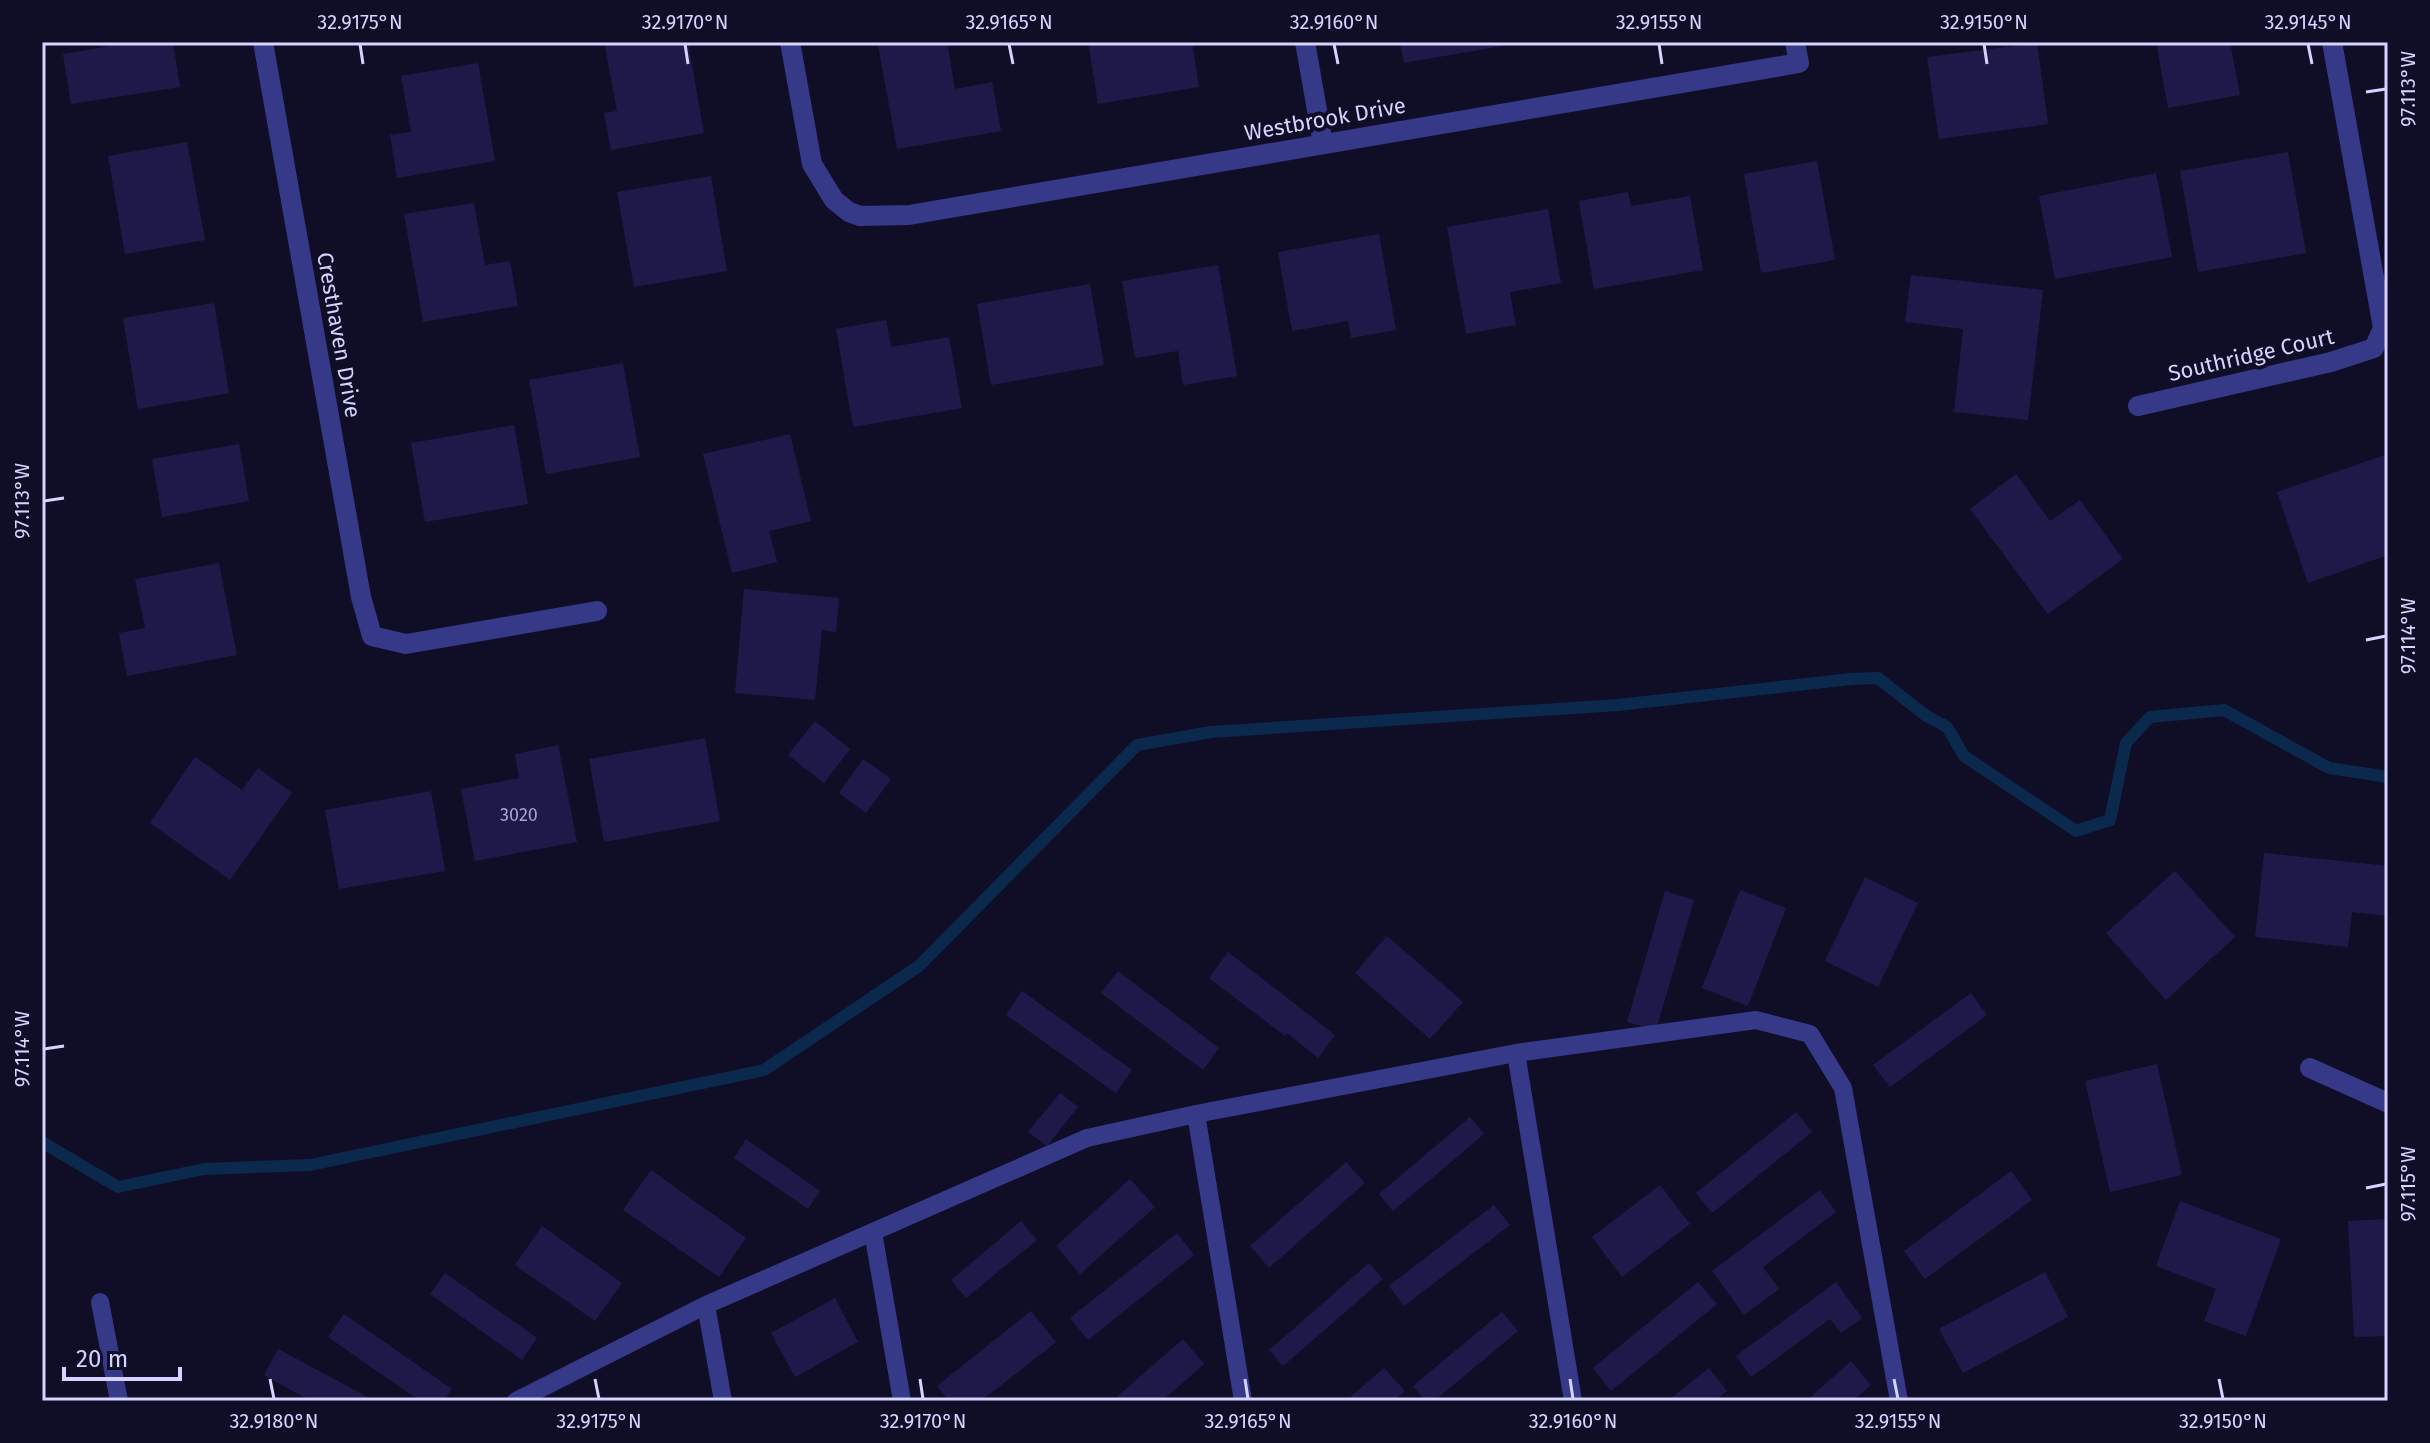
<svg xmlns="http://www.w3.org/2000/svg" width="2430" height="1443" font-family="'Fira Sans',sans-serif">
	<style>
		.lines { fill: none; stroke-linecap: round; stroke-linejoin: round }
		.stream { stroke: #0b284d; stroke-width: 12 }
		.building { fill: #1f1949 }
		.lane { stroke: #363888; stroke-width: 18 }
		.street { stroke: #363888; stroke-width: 20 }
		.ticks { fill: none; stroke: #d5d3ff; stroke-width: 3 }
		.labels { text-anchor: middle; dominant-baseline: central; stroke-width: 8; stroke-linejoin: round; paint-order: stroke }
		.number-label { font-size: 18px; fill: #a8a4d2 }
		.street-label { font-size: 22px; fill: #d5d3ff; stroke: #100e27 }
		.neatline { fill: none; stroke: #d5d3ff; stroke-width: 3 }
		.ticks-label { font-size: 20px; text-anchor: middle; fill: #d5d3ff }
	</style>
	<rect width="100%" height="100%" fill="#100e27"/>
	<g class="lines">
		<path class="stream" d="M42 1142 118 1187 204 1169 310 1165 764 1070 919 966 1137 745 1211 732 1618 705 1851 679 1878 678 1925 715 1947 727 1964 756 2076 831 2110 820 2126 743 2150 717 2224 710 2329 768 2388 777"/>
	</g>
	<path class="building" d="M104 42H173L180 87 71 104 63 54 105 47Z
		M604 42H688L704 133 611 150 604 113 617 111Z
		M894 42H947L955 89 992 82 1001 131 897 149 878 45Z
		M1088 42H1192L1199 87 1098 104Z
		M1400 42H1513V44L1404 63Z
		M2156 42H2230L2240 95 2168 108Z
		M2037 43 2048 124 1939 139 1927 57Z
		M478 63 495 161 397 178 390 135 411 132 401 76Z
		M187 142 205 240 125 254 108 156Z
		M2288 152 2306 253 2198 272 2180 171Z
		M1817 161 1835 260 1761 273 1744 174Z
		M2156 173 2172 257 2055 279 2039 196Z
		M711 176 727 271 634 287 617 192Z
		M1628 192 1631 206 1690 196 1703 270 1594 289 1579 201Z
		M474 203 485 265 510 261 518 306 423 322 404 214Z
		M1548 209 1561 283 1510 292 1516 325 1466 334 1447 227Z
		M1379 234 1396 330 1351 338 1348 321 1292 331 1278 252Z
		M1218 265 1237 376 1183 385 1178 351 1135 358 1122 281Z
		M1911 275 2043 290 2028 420 1954 412 1963 329 1905 322Z
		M1090 284 1104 365 991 385 977 304Z
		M214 303 229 393 138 409 123 318Z
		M886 320 891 347 949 337 962 408 853 427 836 329Z
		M623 363 640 457 546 474 529 380Z
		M514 425 528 504 425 522 411 443Z
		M790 434 811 521 769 531 777 562 732 573 703 454Z
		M239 444 249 501 162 517 152 459Z
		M2388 454V555L2308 583 2277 492Z
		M2016 474 2050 521 2080 500 2123 559 2048 614 1970 509Z
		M219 563 237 655 127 676 119 633 145 628 135 579Z
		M744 589 839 598 836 632 822 630 815 700 735 693Z
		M815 721 850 749 824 783 788 755Z
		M705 738 720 821 604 842 589 759Z
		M558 745 577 842 475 861 461 789 519 778 515 754Z
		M195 757 242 790 258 768 292 793 230 880 150 823Z
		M863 759 891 779 866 813 839 793Z
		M431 791 445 871 339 889 325 810Z
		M2264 853 2388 866V916L2352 912 2348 947 2255 937Z
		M2175 871 2235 937 2166 1000 2106 933Z
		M1865 877 1918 903 1878 987 1825 961Z
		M1740 890 1786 908 1748 1006 1702 988Z
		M1665 891 1694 900 1656 1030 1627 1022Z
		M1387 936 1463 1002 1430 1039 1355 973Z
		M1228 952 1335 1035 1318 1058 1287 1033 1285 1036 1209 978Z
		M1118 971 1219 1048 1203 1070 1101 993Z
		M1022 991 1132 1070 1116 1093 1006 1015Z
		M1971 993 1987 1015 1890 1087 1873 1065Z
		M2157 1064 2182 1175 2110 1192 2085 1081Z
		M1060 1093 1078 1107 1047 1146 1028 1132Z
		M1796 1112 1812 1132 1712 1213 1696 1193Z
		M1470 1117 1484 1134 1393 1211 1379 1194Z
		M746 1139 820 1191 808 1209 734 1158Z
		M1346 1162 1365 1183 1269 1268 1250 1246Z
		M651 1170 746 1238 719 1277 623 1210Z
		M2011 1171 2032 1200 1925 1279 1904 1251Z
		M1130 1179 1155 1207 1080 1274 1056 1246Z
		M1660 1185 1690 1224 1622 1277 1592 1237Z
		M1820 1190 1836 1212 1763 1267 1779 1289 1744 1315 1712 1271Z
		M2180 1201 2281 1239 2246 1336 2204 1321 2216 1289 2156 1266Z
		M1494 1205 1510 1225 1404 1306 1389 1286Z
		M2388 1219V1336L2354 1337 2348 1221Z
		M1021 1221 1037 1240 966 1298 951 1280Z
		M542 1226 622 1283 595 1321 515 1265Z
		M1177 1233 1194 1255 1088 1340 1070 1318Z
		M1369 1263 1383 1279 1283 1366 1269 1350Z
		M2045 1272 2068 1317 1963 1373 1939 1329Z
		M445 1273 537 1338 522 1360 430 1294Z
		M1698 1282 1717 1304 1611 1391 1593 1368Z
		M1836 1282 1862 1318 1841 1333 1830 1319 1751 1377 1736 1356Z
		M835 1298 858 1342 795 1377 771 1333Z
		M1031 1311 1056 1342 981 1401H949L937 1386Z
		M1502 1312 1518 1331 1434 1401H1425L1413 1386Z
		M344 1314 452 1389 444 1401H420L328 1337Z
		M1183 1339 1204 1364 1162 1401H1112Z
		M278 1349 375 1401H311L264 1375Z
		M1851 1361 1871 1385 1853 1401H1806Z
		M1384 1368 1405 1391 1393 1401H1346Z
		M1709 1368 1727 1391 1714 1401H1667Z"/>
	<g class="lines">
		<path class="lane" d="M1516 1053 1573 1401
			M1196 1114 1243 1401
			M873 1232 902 1401
			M100 1302 119 1401
			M706 1305 723 1401
			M516 1401 706 1305 1087 1138 1196 1114 1516 1053 1756 1020 1810 1034 1843 1088 1899 1401"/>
		<path class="street" d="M263 42 361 597 372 636 406 644 597 611
			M790 42 812 164 834 200 849 212 860 216 909 215 1799 63 1795 42
			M1305 42 1323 144
			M2138 406 2331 362 2374 348 2383 328 2332 42
			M2310 1068 2388 1103"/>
	</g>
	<path class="ticks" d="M360 44 363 64M685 44 688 64M1009 44 1013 64M1334 44 1338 64M1659 44 1662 64M1984 44 1987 64M2308 44 2312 64M2366 92 2386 89M44 501 64 498M2366 640 2386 636M44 1049 64 1046M2366 1188 2386 1184M270 1379 274 1399M595 1379 599 1399M920 1379 923 1399M1245 1379 1248 1399M1570 1379 1573 1399M1894 1379 1898 1399M2219 1379 2223 1399"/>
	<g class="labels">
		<g class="number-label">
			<text x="519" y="815">3020</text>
		</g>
		<g class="street-label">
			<text transform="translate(1325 119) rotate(-10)">Westbrook Drive</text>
			<text transform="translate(339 335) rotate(80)">Cresthaven Drive</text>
			<text transform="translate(2251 355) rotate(-13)">Southridge Court</text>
		</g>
	</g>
	<rect width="2430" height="1443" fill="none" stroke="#100e27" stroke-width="88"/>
	<path d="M64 1367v12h116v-12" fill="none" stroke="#d5d3ff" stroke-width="4"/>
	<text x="76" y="1367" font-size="24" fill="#d5d3ff" stroke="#100e27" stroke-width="6" paint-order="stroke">20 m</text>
	<rect x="44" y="44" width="2342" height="1355" class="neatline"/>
	<g class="ticks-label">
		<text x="360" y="29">32.9175°N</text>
		<text x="685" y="29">32.9170°N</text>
		<text x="1009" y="29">32.9165°N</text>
		<text x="1334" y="29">32.9160°N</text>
		<text x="1659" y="29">32.9155°N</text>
		<text x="1984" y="29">32.9150°N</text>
		<text x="2308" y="29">32.9145°N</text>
		<text transform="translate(2408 89) rotate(-90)" y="7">97.113°W</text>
		<text transform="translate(22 501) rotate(-90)" y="7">97.113°W</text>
		<text transform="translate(2408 636) rotate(-90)" y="7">97.114°W</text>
		<text transform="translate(22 1049) rotate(-90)" y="7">97.114°W</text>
		<text transform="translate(2408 1184) rotate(-90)" y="7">97.115°W</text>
		<text x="274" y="1428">32.9180°N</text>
		<text x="599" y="1428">32.9175°N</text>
		<text x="923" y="1428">32.9170°N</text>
		<text x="1248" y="1428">32.9165°N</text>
		<text x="1573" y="1428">32.9160°N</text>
		<text x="1898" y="1428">32.9155°N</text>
		<text x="2223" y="1428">32.9150°N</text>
	</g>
</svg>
